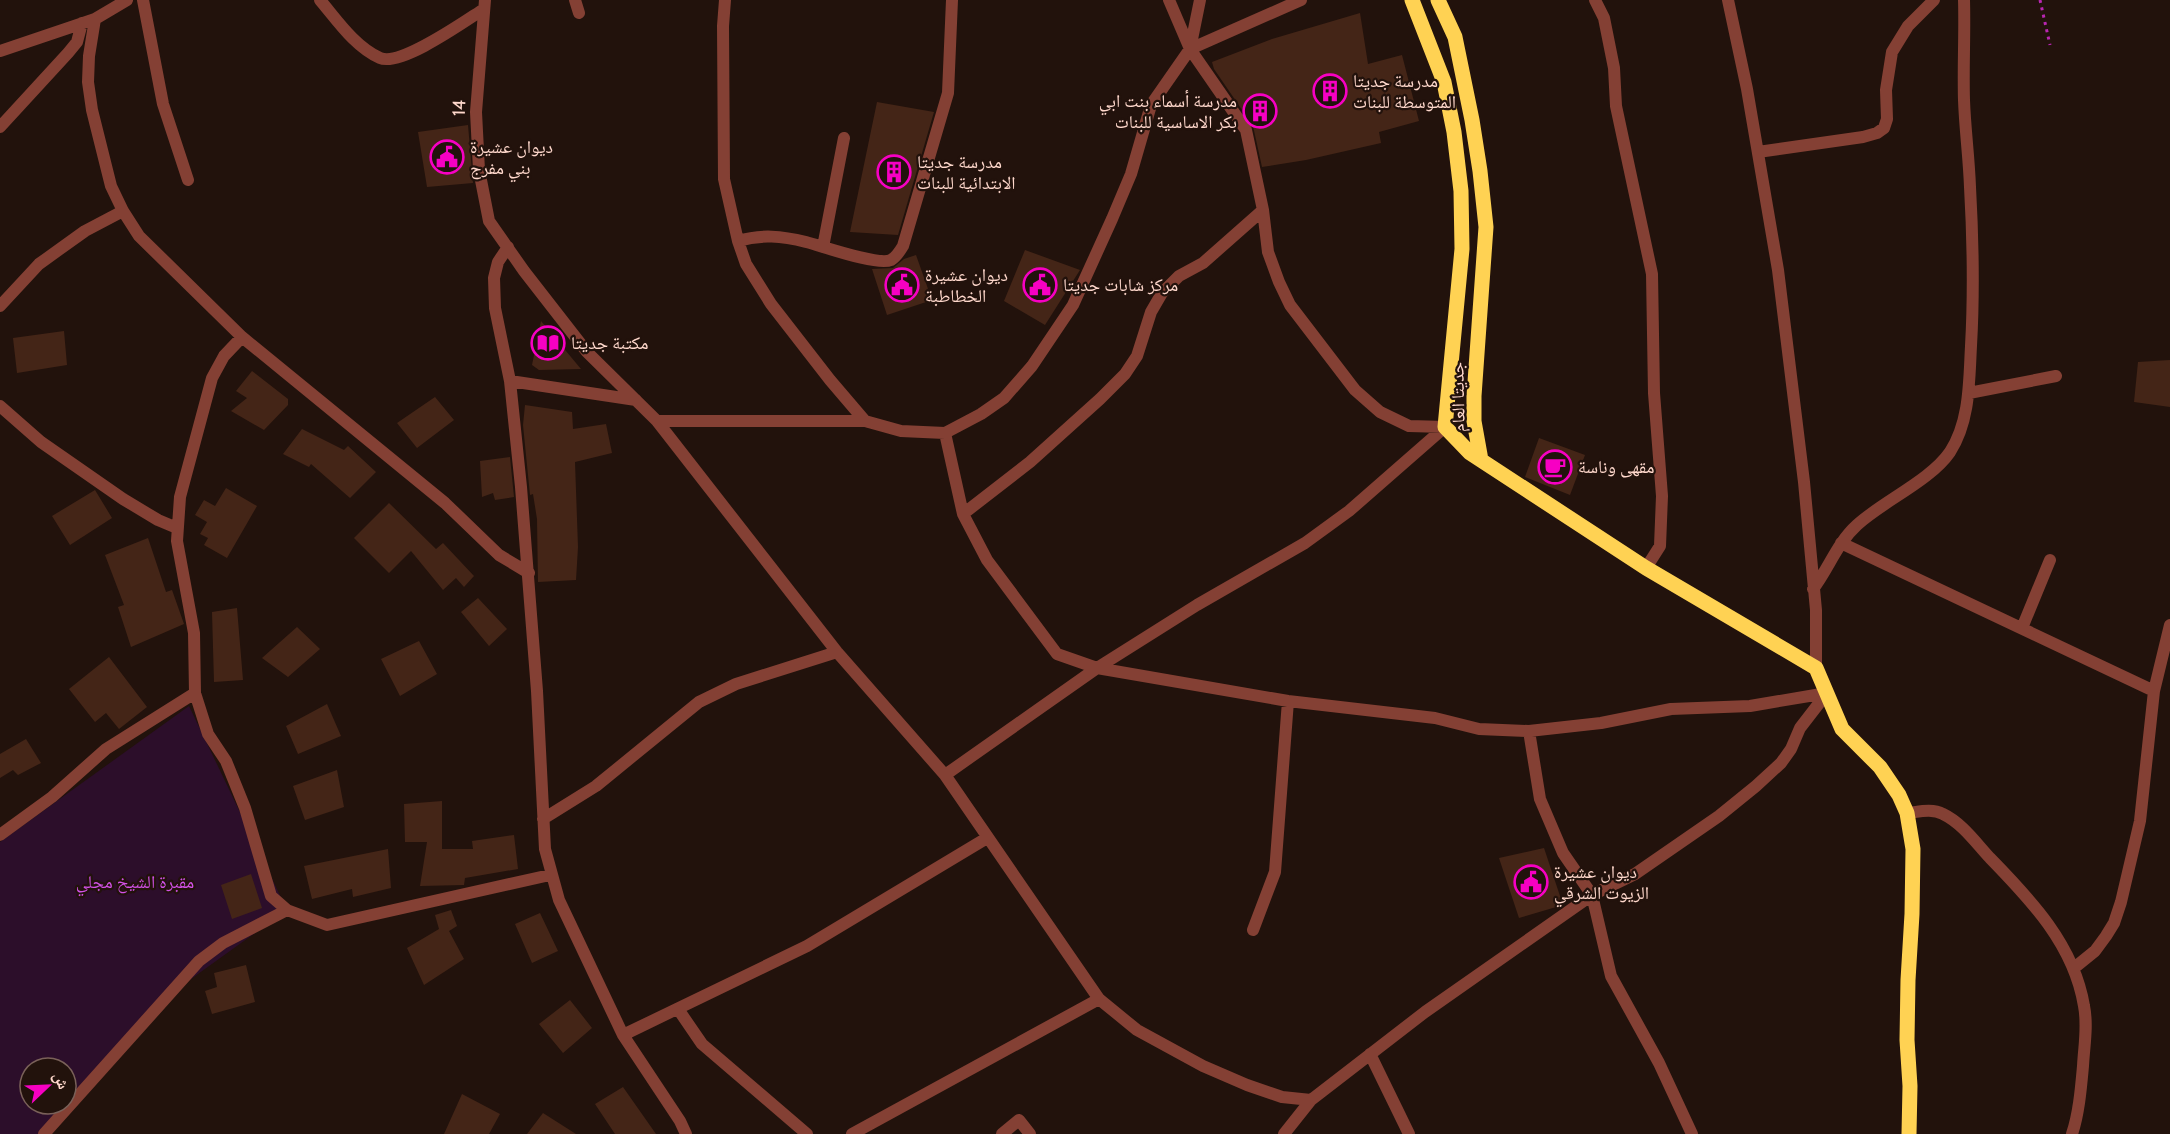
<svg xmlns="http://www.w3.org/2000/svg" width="2170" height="1134" font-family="Cabin,'Noto Naskh Arabic',sans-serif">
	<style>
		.green { fill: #2c0e2a; fill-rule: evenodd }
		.building { fill: #442517 }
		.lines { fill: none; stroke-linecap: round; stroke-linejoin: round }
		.path { stroke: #b926b2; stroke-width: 3; stroke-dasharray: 3 4.5; stroke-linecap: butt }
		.street { stroke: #844034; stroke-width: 12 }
		.primary { stroke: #ffd253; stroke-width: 15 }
		.labels { text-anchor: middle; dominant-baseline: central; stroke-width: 4.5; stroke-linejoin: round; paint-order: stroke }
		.poi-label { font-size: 18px; fill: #ffd8cc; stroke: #22120c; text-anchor: start }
		.street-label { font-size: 18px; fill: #ffd8cc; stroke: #22120c }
		.park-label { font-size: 18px; fill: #d251e6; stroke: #22120c }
	</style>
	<rect width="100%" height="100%" fill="#22120c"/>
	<path class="green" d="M189 706 287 910 166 997 40 1134H0V842ZM30 1068H66V1104H30Z"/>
	<path class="building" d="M1360 13 1368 64 1402 55 1419 121 1379 132 1381 143 1306 160 1262 167 1253 126 1214 69 1212 62 1272 39Z
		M877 102 934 112 898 235 850 232Z
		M468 125 473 183 427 187 418 132Z
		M1025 250 1080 270 1045 325 1004 301Z
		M916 255 932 300 887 315 872 269 893 268 904 259Z
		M541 321 581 369 539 370 532 365Z
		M64 331 67 365 17 373 13 338Z
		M2170 360V407L2134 402 2138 362Z
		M252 371 288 399V405L264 430 231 411 247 398 236 391Z
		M435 397 454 420 417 448 397 423Z
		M525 405 572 412 573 429 606 424 612 453 575 462 578 547 576 580 538 582 537 519 533 494 530 495 523 425Z
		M302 429 344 450 348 446 376 472 350 498 311 464 309 467 283 454Z
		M1539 438 1585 455 1570 495 1525 477Z
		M510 457 514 497 495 500 493 493 482 497 480 461Z
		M226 488 257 506 227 558 204 545 208 538 200 534 207 522 195 515 204 500 215 506Z
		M95 490 112 518 70 545 52 516Z
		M389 503 436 549 443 543 474 576 464 587 456 578 443 590 411 551 389 573 354 538Z
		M148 538 166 592 172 590 184 624 131 647 118 607 124 605 105 555Z
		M478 598 507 629 489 646 461 612Z
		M237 608 243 680 214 682 212 612Z
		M297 627 320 649 288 677 262 658Z
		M419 641 437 674 400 696 381 659Z
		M109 657 147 707 119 729 106 713 95 722 69 689Z
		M327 704 341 736 298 754 286 726Z
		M26 739 41 763 18 775 13 770 0 778V754Z
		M337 770 344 807 305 820 293 786Z
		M442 801V849H473L472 841 514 835 518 869 465 878 464 885 420 886 427 842H405L404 804Z
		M1544 848 1563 905 1519 918 1499 858Z
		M388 849 391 888 353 897 352 889 312 899 304 866Z
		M251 874 262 908 232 919 221 885Z
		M451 910 457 926 449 931 464 959 424 985 407 948 439 929 435 915Z
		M540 913 558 951 532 963 515 924Z
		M246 965 255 1002 212 1014 205 991 217 987 214 973Z
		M570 1000 592 1028 563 1053 539 1024Z
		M623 1087 656 1134H615L595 1104Z
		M462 1094 500 1114 489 1134H444Z
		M543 1113 576 1134H527Z"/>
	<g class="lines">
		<path class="path" d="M2040 0 2050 45"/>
		<path class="street" d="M143 0 163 104 188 180
			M320 0C337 20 355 47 380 58 401 67 465 21 484 9
			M485 0 476 112 479 170 489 221 524 271 587 352 657 421 837 652 945 775 1099 999 1137 1030 1203 1066 1247 1085 1282 1097 1311 1100 1425 1012 1592 895 1635 874 1719 816 1756 786 1781 763 1791 749 1800 728 1827 693
			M575 0 579 13
			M725 0 723 26 724 179 738 241 746 264 771 304 830 380 865 421
			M1169 0 1190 49 1246 130 1263 210 1268 252 1279 282 1290 305 1355 390 1380 412 1409 426 1445 427
			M1595 0 1604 18 1614 68 1616 106 1652 274 1654 393 1662 496 1660 546 1646 568
			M1728 0 1747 89 1778 270 1804 482 1816 610V668
			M95 19 89 56 88 82 92 110 111 186 123 211 139 236 242 337 445 503 499 555 529 573
			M1190 49 1301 0
			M0 51 95 19 127 0
			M0 127 68 53 77 42 82 23
			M1758 152 1863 137 1877 133 1884 128 1887 119 1886 90 1892 52 1908 26 1934 0
			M738 241C761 234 782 236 806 242 822 246 877 266 891 260 896 257 900 251 903 246L948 93 952 0
			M508 247 498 262 494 278 495 308 510 381 521 487 537 691 545 849 559 900 623 1035 680 1121 686 1134
			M823 247 844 138
			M0 306 39 264 85 231 123 211
			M242 337 224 356 212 378 180 497 177 541 194 633 195 693 208 734 226 761 245 808 271 896 287 910 327 925 550 875
			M510 381 636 400
			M1969 393 2056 376
			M0 406 41 442 123 499 158 520 177 528
			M657 421H865L901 431 945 433 981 414 1004 398 1032 366 1073 305 1112 219 1131 174 1151 105 1190 49 1200 0
			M945 433 963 514 987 560 1057 654 1097 668 1288 701 1435 718 1479 729 1529 731 1601 723 1671 709 1750 706 1827 693
			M963 514 1030 462 1100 399 1125 374 1137 356 1151 312 1162 293 1179 276 1203 263 1263 210
			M1841 543 2154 691
			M1813 589C1829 568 1837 543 1857 525 1883 501 1930 481 1950 452 1970 421 1969 382 1971 346 1974 293 1973 240 1970 187 1969 158 1965 129 1964 100 1963 67 1965 33 1964 0
			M2022 628 2050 560
			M1529 731 1540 799 1563 853 1592 895 1611 976 1659 1063 1692 1134
			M945 775 1097 668 1197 605 1305 543 1349 511 1445 427
			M1907 813C1918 812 1932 808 1943 814 1962 823 1976 843 1990 858 2031 900 2074 945 2084 1006 2088 1026 2084 1046 2083 1066 2081 1088 2079 1113 2072 1134
			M543 819 596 786 699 702 736 684 837 652
			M0 835 52 797 106 749 195 693
			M1253 930 1275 872 1288 701
			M2074 968 2095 951 2106 936 2114 923 2121 902 2140 821 2154 691 2170 625
			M678 1009 702 1044 807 1134
			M623 1035 807 946 987 838
			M1370 1054 1409 1134
			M44 1134 199 961 223 943 287 910
			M852 1134 1099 999
			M1002 1134 1019 1120 1030 1134
			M1284 1134 1311 1100"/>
		<path class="primary" d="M1412 0 1444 82 1454 132 1461 191 1462 249 1445 427 1470 453 1646 568 1816 668 1842 729 1880 767 1899 795 1907 813 1913 849 1912 914 1908 980 1907 1040 1910 1086 1909 1134
			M1438 0 1455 37 1472 120 1480 171 1486 227 1474 396V421L1481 460"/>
	</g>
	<defs>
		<g id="building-ring" transform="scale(1.725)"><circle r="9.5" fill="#22120c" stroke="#f700c3" stroke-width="1.5"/><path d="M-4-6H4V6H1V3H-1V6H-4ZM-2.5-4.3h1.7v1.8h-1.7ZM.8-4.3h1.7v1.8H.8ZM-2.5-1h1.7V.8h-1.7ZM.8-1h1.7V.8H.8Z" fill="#f700c3"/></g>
		<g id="civic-ring" transform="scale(1.725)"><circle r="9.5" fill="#22120c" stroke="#f700c3" stroke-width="1.5"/><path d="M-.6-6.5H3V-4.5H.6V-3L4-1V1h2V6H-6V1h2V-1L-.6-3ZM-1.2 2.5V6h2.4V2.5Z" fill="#f700c3"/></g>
		<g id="library-ring" transform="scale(1.725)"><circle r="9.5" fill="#22120c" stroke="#f700c3" stroke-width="1.5"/><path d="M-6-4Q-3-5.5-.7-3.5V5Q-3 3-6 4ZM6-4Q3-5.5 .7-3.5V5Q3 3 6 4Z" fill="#f700c3"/></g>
		<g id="cafe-ring" transform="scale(1.725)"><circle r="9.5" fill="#22120c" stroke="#f700c3" stroke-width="1.5"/><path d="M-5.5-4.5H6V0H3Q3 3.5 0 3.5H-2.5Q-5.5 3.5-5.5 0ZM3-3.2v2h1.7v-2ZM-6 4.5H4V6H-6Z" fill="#f700c3"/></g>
	</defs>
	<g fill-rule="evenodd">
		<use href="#building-ring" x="1330" y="91"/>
		<use href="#building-ring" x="1260" y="111"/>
		<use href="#civic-ring" x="447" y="157"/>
		<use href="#building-ring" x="894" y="172"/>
		<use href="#civic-ring" x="902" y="285"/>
		<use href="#civic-ring" x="1040" y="285"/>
		<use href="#library-ring" x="548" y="343"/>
		<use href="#cafe-ring" x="1555" y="467"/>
		<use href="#civic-ring" x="1531" y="882"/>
	</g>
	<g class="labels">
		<g class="poi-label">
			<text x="1353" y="81">مدرسة جديتا<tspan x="1353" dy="21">المتوسطة للبنات</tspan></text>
			<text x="1237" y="101" text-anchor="end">مدرسة أسماء بنت ابي<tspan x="1237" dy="21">بكر الاساسية للبنات</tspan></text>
			<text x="470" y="147">ديوان عشيرة<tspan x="470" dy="21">بني مفرج</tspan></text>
			<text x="917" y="162">مدرسة جديتا<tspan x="917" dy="21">الابتدائية للبنات</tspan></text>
			<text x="925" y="275">ديوان عشيرة<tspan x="925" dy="21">الخطاطبة</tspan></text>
			<text x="1063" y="285">مركز شابات جديتا</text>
			<text x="571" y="343">مكتبة جديتا</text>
			<text x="1578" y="467">مقهى وناسة</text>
			<text x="1554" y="872">ديوان عشيرة<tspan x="1554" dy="21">الزيوت الشرقي</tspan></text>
		</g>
		<g class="street-label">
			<text transform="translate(459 108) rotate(-88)">14</text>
			<text transform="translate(1458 397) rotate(-91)">جديتا العام</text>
		</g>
		<g class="park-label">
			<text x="135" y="882">مقبرة الشيخ مجلي</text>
		</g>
	</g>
	<g transform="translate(48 1086) rotate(67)"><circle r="28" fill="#22120c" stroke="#7a6159" stroke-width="1.5"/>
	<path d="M0-4.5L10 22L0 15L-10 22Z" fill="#f700c3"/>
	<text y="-9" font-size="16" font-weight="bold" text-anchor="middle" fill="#ffd8cc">ش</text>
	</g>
</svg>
